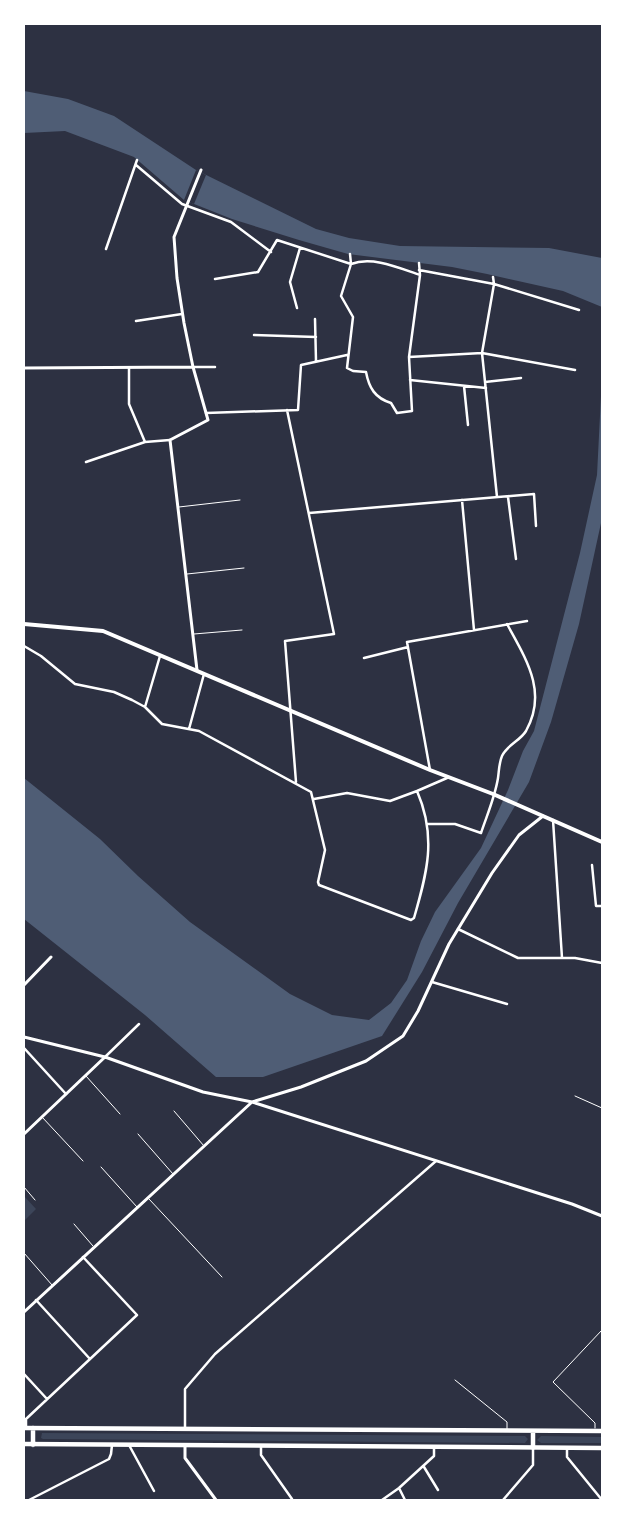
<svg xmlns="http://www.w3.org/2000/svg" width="626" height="1524" font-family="Rubik,sans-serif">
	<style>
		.green { fill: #3c4559 }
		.water { fill: #4f5d75 }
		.pier { fill: #2d3142 }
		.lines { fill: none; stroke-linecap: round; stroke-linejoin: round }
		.service { stroke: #fff; stroke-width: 1 }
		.minor { stroke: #fff; stroke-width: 2.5 }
		.tertiary { stroke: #fff; stroke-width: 3 }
		.secondary { stroke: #fff; stroke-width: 4 }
		.primary { stroke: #fff; stroke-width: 4.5 }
	</style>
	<rect width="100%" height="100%" fill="#2d3142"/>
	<path class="green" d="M24 1196 36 1209 24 1221Z
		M42 1433 525 1436 528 1439 525 1443 43 1439 41 1438Z
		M541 1436 602 1437V1443H541L537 1440Z"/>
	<path class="water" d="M24 91 68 99 114 116 196 170 316 229 349 238 400 246 549 248 602 258V307L563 291 487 274 452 267 348 254 299 240 232 219 184 200 134 157 65 131 24 133Z
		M602 376 601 523 579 624 551 722 529 782 458 903 422 972 382 1036 263 1077H216L145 1015 24 919V778L100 839 138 876 190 922 290 994 332 1015 369 1020 391 1003 407 980 421 941 435 912 481 848 508 790 523 751 534 731 580 553 597 475Z"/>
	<path class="pier" d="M196 170 206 175 194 204 184 200Z"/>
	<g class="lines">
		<path class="service" d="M179 507 240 500
			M187 574 244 568
			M194 634 242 630
			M86 1076 120 1114
			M575 1096 602 1108
			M174 1111 204 1146
			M42 1117 83 1161
			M138 1134 173 1174
			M101 1167 137 1207
			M24 1187 35 1200
			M149 1199 222 1277
			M74 1224 93 1246
			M24 1253 52 1285
			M455 1380 507 1422V1430
			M595 1428V1423L553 1382 602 1330"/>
		<path class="minor" d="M136 165 182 204 231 222 271 252
			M106 249 137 160
			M419 263 420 275
			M419 270 494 284 579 310
			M493 277 494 284 482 353 497 497
			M215 279 258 272 277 240 351 264 341 296 353 317 347 368 353 371 366 372C369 388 375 398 391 403L397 413 412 411 409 357 420 275C399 268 373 256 351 264L350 254
			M297 308 290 282 300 248
			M315 319 316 361
			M136 321 182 314
			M254 335 316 337
			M409 357 482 353 575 370
			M193 367H215
			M129 368V404L145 442
			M410 380 486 388
			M485 382 521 378
			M464 386 468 425
			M287 410 334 634 285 641 296 782
			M206 413 298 410 301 365 347 355
			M86 462 145 442 170 440
			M508 497 516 559
			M462 500 474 630
			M309 513 534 494 536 526
			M24 646 41 656 75 684 114 692 132 700 145 707 162 724 199 731 311 792 325 850 318 882 319 885 411 920 414 918C427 873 437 837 417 791
			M364 658 408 647
			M145 707 160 656
			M189 729 204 674
			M430 770 407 642 527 621
			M314 799 347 793 390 801 417 791 447 778
			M553 820 562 958
			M427 824H455L481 833C487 815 495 797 498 778 499 771 499 763 502 756 507 745 520 741 526 731 548 692 526 659 507 624
			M592 865 596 906H602
			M458 929 518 958H575L602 963
			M432 982 507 1004
			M24 1048 66 1094
			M105 1057 139 1024
			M36 1300 90 1359
			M24 1374 47 1399
			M26 1428V1419L137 1315 83 1257
			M185 1429V1389L215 1354 436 1161
			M129 1445 154 1491
			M261 1446V1455L292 1499 291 1500
			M567 1448V1457L602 1500
			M424 1467 438 1490
			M399 1488 405 1500
			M29 1500 109 1459 111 1454 112 1445
			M382 1500 399 1488 434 1456V1447
			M503 1500 533 1465V1448"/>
		<path class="tertiary" d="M24 368 193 367
			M197 670 170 440 208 420 193 367 184 323 177 278 174 237 201 170
			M24 985 51 957
			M24 1037 105 1057 203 1092 252 1102 301 1087 366 1061 403 1036 418 1011 449 944 492 873 519 835 543 816
			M24 1134 105 1057
			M24 1312 252 1102 572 1204 602 1216
			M185 1446V1458L216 1500"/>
		<path class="secondary" d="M24 624 103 631 430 770 493 794 602 842"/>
		<path class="primary" d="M24 1428 602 1431
			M24 1444 602 1448
			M33 1445V1428
			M533 1448V1431"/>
	</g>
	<rect width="626" height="1524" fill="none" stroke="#ffffff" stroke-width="50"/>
</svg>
